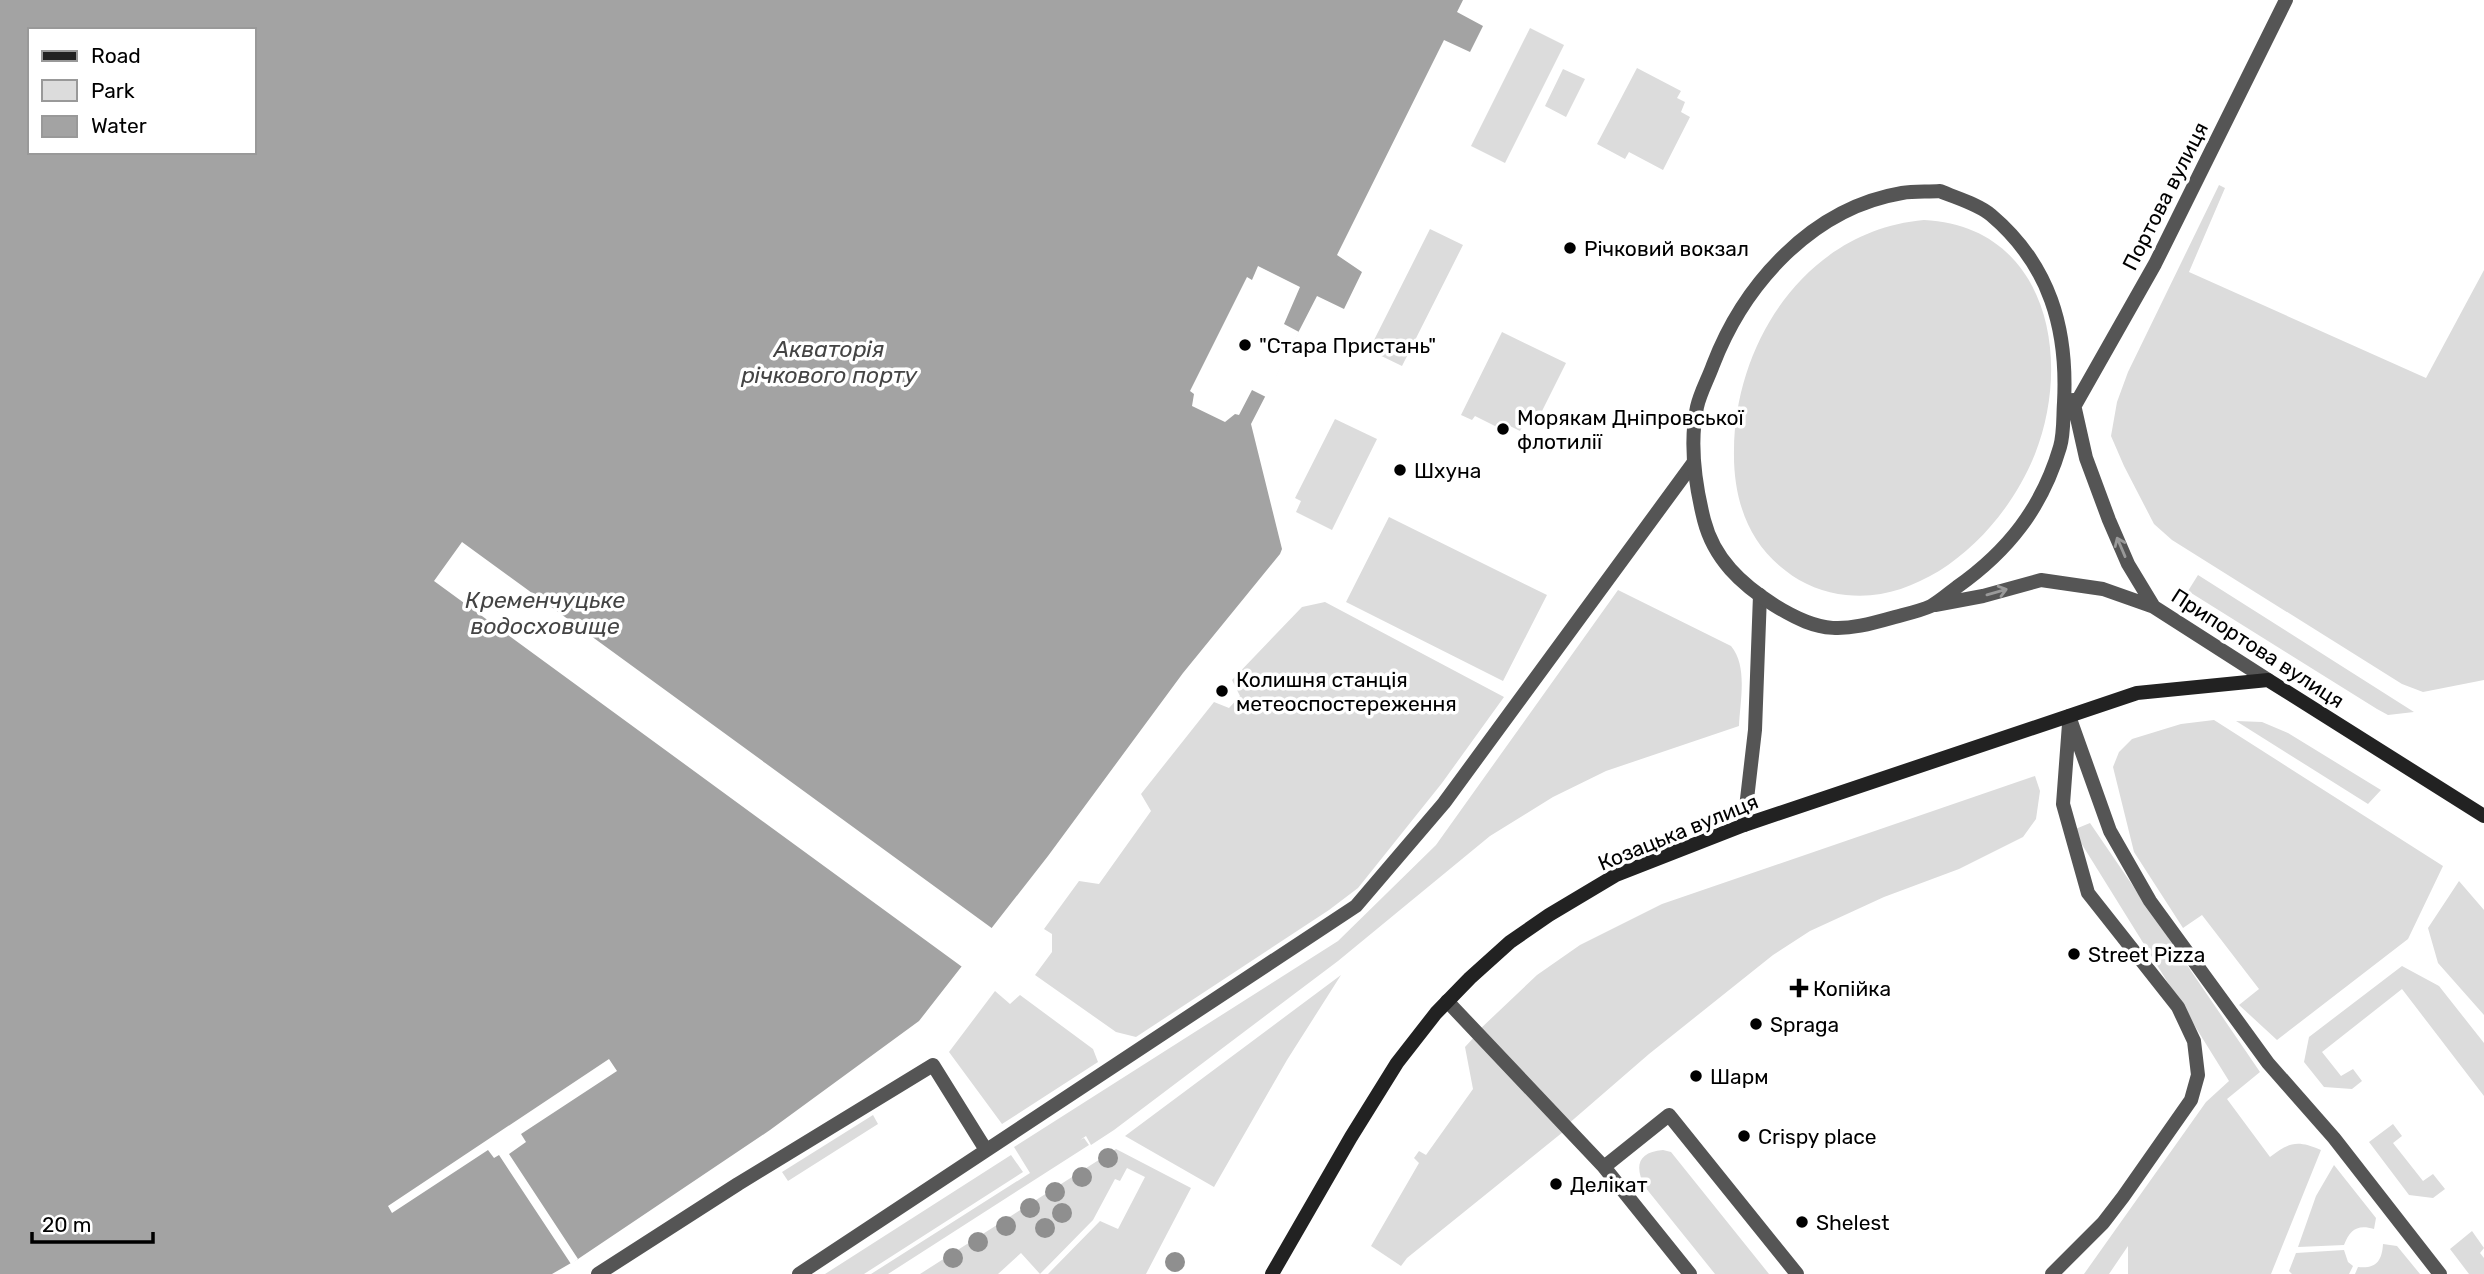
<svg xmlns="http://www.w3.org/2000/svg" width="2484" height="1274" font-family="Rubik,sans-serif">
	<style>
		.green { fill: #dcdcdc }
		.water { fill: #a3a3a3; fill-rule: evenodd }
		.pier { fill: #fff }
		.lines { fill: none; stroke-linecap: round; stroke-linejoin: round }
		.lane { stroke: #555; stroke-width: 14 }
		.street { stroke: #555; stroke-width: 14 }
		.secondary { stroke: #222; stroke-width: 14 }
		.tree { fill: #8f8f8f }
		.oneway { stroke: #999 }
		.poi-dot { fill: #000; stroke: #fff; stroke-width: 2.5 }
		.labels { text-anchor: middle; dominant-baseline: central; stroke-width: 7; stroke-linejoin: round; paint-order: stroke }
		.street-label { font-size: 21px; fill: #000; stroke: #fff }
		.poi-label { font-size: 21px; fill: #000; stroke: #fff; text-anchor: start }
		.water-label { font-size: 23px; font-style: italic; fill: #444; stroke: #fff }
	</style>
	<rect width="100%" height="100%" fill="#fff"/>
	<path class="green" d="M1530 28 1564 45 1505 163 1471 146Z
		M1637 68 1681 91 1677 98 1685 102 1681 112 1690 117 1663 170 1629 152 1625 159 1597 144Z
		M1563 69 1585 79 1566 117 1545 106Z
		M2219 185 2225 188 2189 272 2426 378 2484 270V680L2423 692 2402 684 2172 540 2154 524 2124 466 2111 436 2117 402 2128 372Z
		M1924 220C2047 226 2073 358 2035 454 2016 501 1982 544 1939 571 1910 588 1880 599 1846 595 1825 593 1802 584 1786 571 1747 542 1733 497 1734 450 1735 340 1808 230 1924 220Z
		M1430 229 1463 245 1402 366 1369 350Z
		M1502 332 1566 363 1535 425 1525 421 1520 431 1510 426 1505 436 1496 431 1497 427 1475 416 1472 420 1461 415Z
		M1335 419 1377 439 1332 530 1296 512 1301 501 1295 498Z
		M1389 517 1547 595 1503 681 1346 602Z
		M2198 575 2414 712 2388 715 2377 709 2188 591Z
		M1618 590 1731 646C1748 666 1740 701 1739 726L1606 771 1553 797 1490 836 1338 961 1114 1130 1091 1145 1086 1136 1080 1140 1084 1138 1089 1145 888 1274H871L1030 1173 1014 1147 1338 941 1436 845Z
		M1325 602 1504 697 1442 783 1358 888 1329 910 1136 1037 1116 1032 1035 975 1052 952V934L1044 929 1079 881 1099 884 1151 811 1141 794 1214 702 1229 708 1240 696 1232 680 1302 607Z
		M2214 720 2443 866 2408 939 2277 1040 2239 1005 2259 989 2202 915 2183 928 2134 852 2113 767 2119 752 2132 739 2181 724Z
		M2236 721 2262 722 2288 733 2381 790 2368 804Z
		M2035 776 2040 791 2036 819 2023 837 1959 869 1884 897 1810 931 1773 955 1649 1054 1567 1125 1478 1031 1537 975 1580 945 1662 904Z
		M2090 823 2260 1072 2227 1099 2270 1157C2290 1142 2297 1140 2321 1150L2271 1274H2128V1246L2109 1274H2084L2206 1102 2229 1081 2073 830Z
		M2459 881 2484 910V1015L2438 963 2428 928Z
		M2402 966 2439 986 2484 1043V1096L2402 989 2322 1052 2341 1076 2353 1069 2362 1081 2352 1089 2324 1087 2304 1062 2309 1037Z
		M1341 975 1287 1060 1214 1187 1125 1136Z
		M995 991 1010 1004 1020 995 1093 1049 1098 1062 1002 1124 949 1052Z
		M1476 1035 1563 1132 1407 1258 1401 1266 1371 1246 1419 1163 1414 1158 1419 1151 1426 1155 1473 1089 1465 1047Z
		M873 1115 878 1124 788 1181 782 1172Z
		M2393 1124 2402 1136 2393 1143 2423 1181 2433 1174 2445 1189 2433 1198 2409 1195 2369 1142Z
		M1116 1149 1191 1188 1146 1274H1048L1100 1221 1118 1229 1145 1177 1127 1168 1120 1181 1115 1179 1093 1220 1040 1274 1021 1253 998 1274H920Z
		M1663 1150 1671 1152 1769 1274H1715L1645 1187C1634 1166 1638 1152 1663 1150Z
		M1011 1155 1023 1172 864 1274H825Z
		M2334 1165 2376 1218 2374 1229C2357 1224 2350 1230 2344 1245L2298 1247 2316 1196Z
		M2472 1231 2484 1248 2480 1253 2484 1258V1274H2469L2450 1249Z
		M2383 1244 2397 1246 2420 1274H2355L2358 1267C2376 1269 2382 1261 2383 1244Z
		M2344 1250 2348 1262 2353 1266 2349 1274H2292L2289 1271 2296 1253Z"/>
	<path class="water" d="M0 0H1463L1457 12 1483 26 1470 52 1444 40 1337 255 1362 272 1344 309 1317 296 1251 424 1282 549 1280 554 1183 673 1048 856 919 1021 770 1130 578 1259 552 1274H0ZM30 30H254V152H30Z"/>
	<path class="pier" d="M1258 266 1300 287 1284 324 1299 332 1266 397 1252 390 1239 415 1235 414 1225 422 1192 406 1194 394 1190 391 1247 277 1252 280Z
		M462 542 993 929 965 969 434 581Z
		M609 1059 617 1071 521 1134 526 1142 509 1154 578 1259 571 1264 499 1155 494 1158 488 1150 392 1213 388 1206Z"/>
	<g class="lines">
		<path class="lane" d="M2069 716 2110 831 2150 901 2268 1063 2334 1138 2440 1274
			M1744 825 1755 730 1760 595
			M1447 1001 1604 1167
			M598 1274 738 1184 933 1065 986 1150
			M799 1274 1356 906 1444 803 1694 462
			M1690 1274 1604 1167 1669 1115 1797 1274
			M2052 1274 2103 1223 2123 1197 2191 1100 2198 1075 2194 1041 2178 1007 2088 893 2063 804 2069 724"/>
		<path class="street" d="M1940 191C1956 198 1978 204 1991 215 2050 265 2068 329 2064 403 2063 417 2064 434 2060 447 2042 508 2008 551 1957 587 1949 593 1940 601 1931 606 1920 611 1906 614 1895 617 1842 632 1822 635 1774 605 1741 584 1714 559 1704 520 1695 484 1689 444 1697 407 1700 393 1708 379 1713 365 1744 284 1812 208 1902 193 1914 191 1927 192 1940 191Z
			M2073 400 2086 458 2109 520 2128 564 2154 607 2268 680
			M2074 407 2155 264 2286 0
			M1935 605 1983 596 2041 580 2103 589 2154 607"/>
		<path class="secondary" d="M1272 1274 1351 1137 1397 1063 1436 1013 1470 978 1510 942 1549 915 1616 875 1744 825 2137 693 2268 680 2484 816"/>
	</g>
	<g class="tree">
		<circle cx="1108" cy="1158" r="10"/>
		<circle cx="1082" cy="1177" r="10"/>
		<circle cx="1055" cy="1192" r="10"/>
		<circle cx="1030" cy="1208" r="10"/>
		<circle cx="1062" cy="1213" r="10"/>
		<circle cx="1006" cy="1226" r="10"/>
		<circle cx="1045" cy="1228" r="10"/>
		<circle cx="978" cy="1242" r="10"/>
		<circle cx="953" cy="1258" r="10"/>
		<circle cx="1175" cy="1262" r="10"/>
	</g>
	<defs><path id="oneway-shaft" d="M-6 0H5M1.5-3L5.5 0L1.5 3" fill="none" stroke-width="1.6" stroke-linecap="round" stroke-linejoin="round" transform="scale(1.75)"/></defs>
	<g class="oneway">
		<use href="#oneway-shaft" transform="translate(2121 547) rotate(-113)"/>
		<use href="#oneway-shaft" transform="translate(1997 592) rotate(-16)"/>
	</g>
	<g class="poi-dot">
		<circle cx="1570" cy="248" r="7"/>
		<circle cx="1245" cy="345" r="7"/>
		<circle cx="1503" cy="429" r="7"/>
		<circle cx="1400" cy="470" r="7"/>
		<circle cx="1222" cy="691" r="7"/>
		<circle cx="2074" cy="954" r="7"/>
		<path d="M1795.5 977.5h7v7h7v7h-7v7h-7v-7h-7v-7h7z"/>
		<circle cx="1756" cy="1024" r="7"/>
		<circle cx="1696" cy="1076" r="7"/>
		<circle cx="1744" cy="1136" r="7"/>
		<circle cx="1556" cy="1184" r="7"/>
		<circle cx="1802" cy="1222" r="7"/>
	</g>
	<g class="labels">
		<g class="street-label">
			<text transform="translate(2165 196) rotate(-63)">Портова вулиця</text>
			<text transform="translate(2258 648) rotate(33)">Припортова вулиця</text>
			<text transform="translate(1678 832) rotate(-22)">Козацька вулиця</text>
		</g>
		<g class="poi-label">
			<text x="1584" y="248">Річковий вокзал</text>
			<text x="1259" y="345">"Стара Пристань"</text>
			<text x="1517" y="417">Морякам Дніпровської<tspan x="1517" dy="24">флотилії</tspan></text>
			<text x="1414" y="470">Шхуна</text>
			<text x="1236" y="679">Колишня станція<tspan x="1236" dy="24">метеоспостереження</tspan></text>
			<text x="2088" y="954">Street Pizza</text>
			<text x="1813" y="988">Копійка</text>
			<text x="1770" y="1024">Spraga</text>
			<text x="1710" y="1076">Шарм</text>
			<text x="1758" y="1136">Crispy place</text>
			<text x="1570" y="1184">Делікат</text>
			<text x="1816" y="1222">Shelest</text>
		</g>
		<g class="water-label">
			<text x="829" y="349">Акваторія<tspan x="829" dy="26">річкового порту</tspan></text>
			<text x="545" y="600">Кременчуцьке<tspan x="545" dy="26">водосховище</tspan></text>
		</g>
	</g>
	<rect x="28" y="28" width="228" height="126" fill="#ffffff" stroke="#999999" stroke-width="2"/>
	<rect x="42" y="51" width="35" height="10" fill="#222222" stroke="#999999" stroke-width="2"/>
	<text x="91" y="63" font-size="21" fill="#000000">Road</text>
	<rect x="42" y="80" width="35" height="21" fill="#dcdcdc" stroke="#999999" stroke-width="2"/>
	<text x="91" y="98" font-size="21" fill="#000000">Park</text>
	<rect x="42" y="116" width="35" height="21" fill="#a3a3a3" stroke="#999999" stroke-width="2"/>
	<text x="91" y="133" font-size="21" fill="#000000">Water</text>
	<path d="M32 1232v10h121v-10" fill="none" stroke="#000000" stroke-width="3.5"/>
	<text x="42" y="1232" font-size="21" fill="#000000" stroke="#ffffff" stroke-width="5" paint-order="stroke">20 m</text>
</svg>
